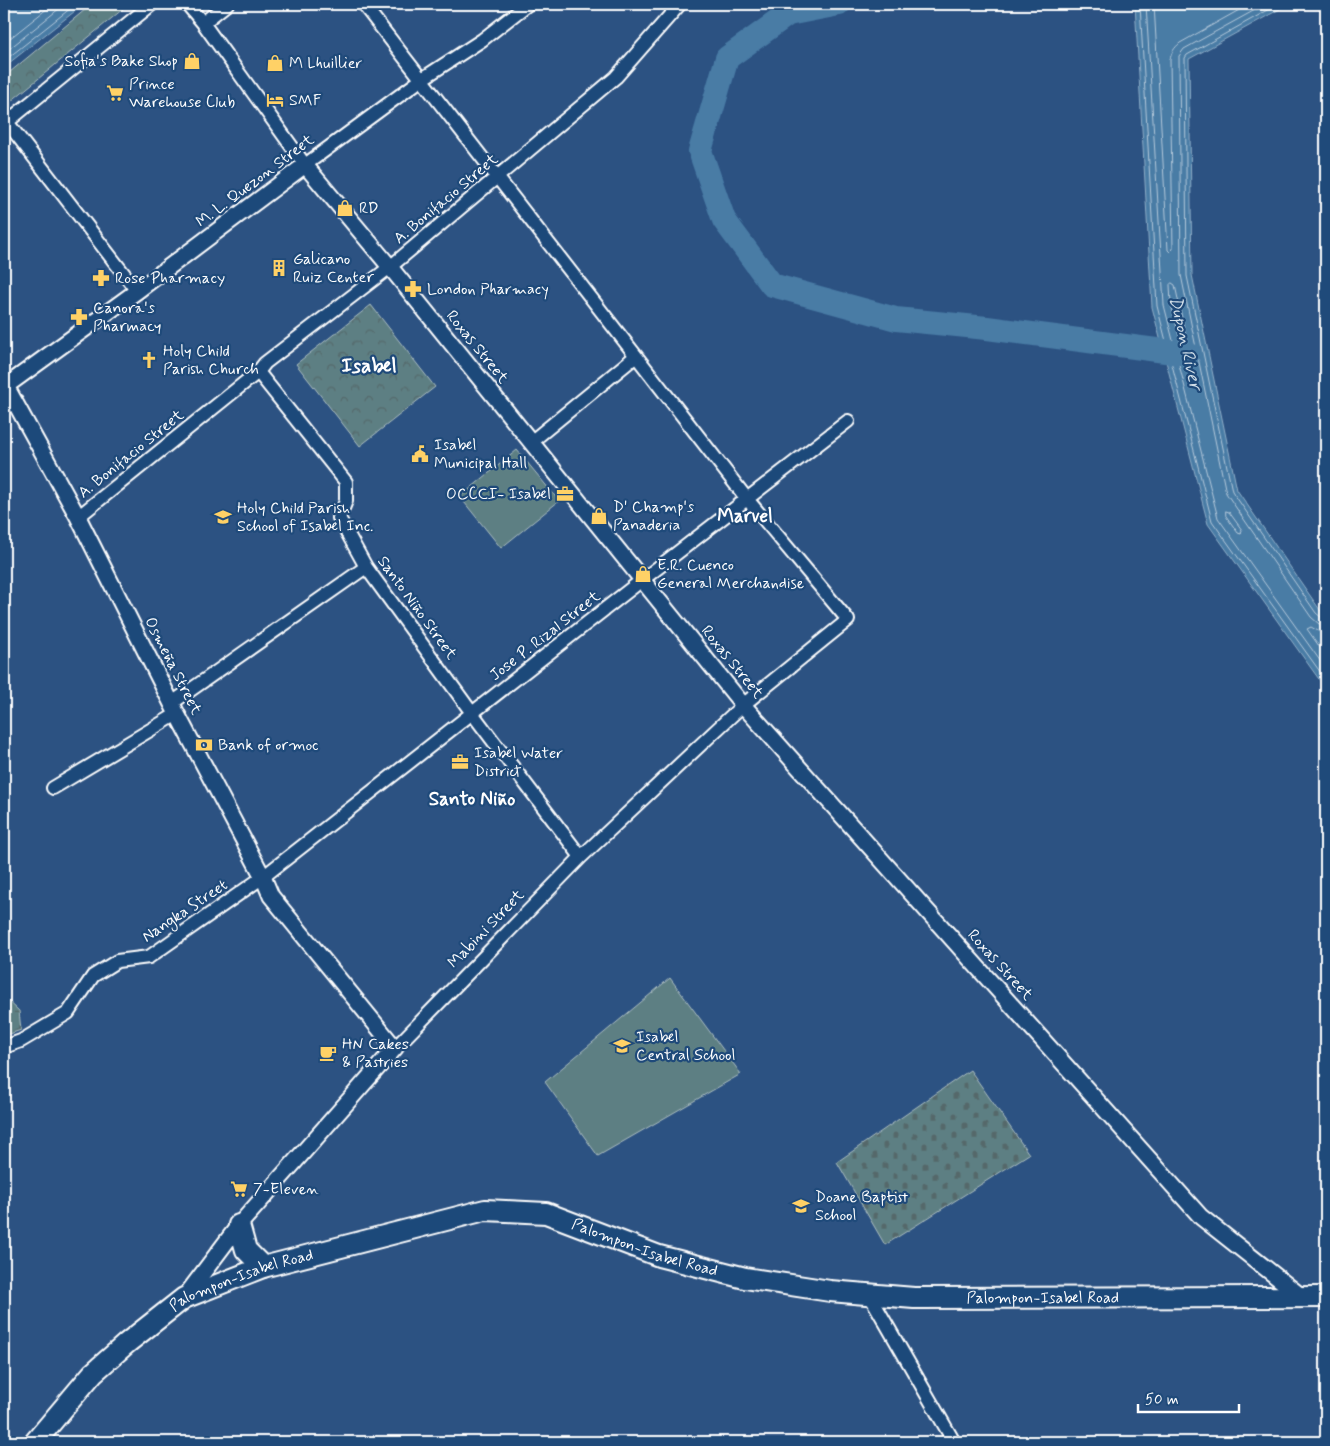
<svg xmlns="http://www.w3.org/2000/svg" width="1330" height="1446" font-family="Mynerve,sans-serif">
	<style>
		.grass { fill: #5d7f83; stroke: #aebfc1 }
		.forest { fill: url(#forest-crowns); stroke: #aebfc1 }
		.wetland { fill: url(#wetland-marsh); stroke: #aebfc1 }
		.cemetery { fill: url(#cemetery-stones); stroke: #aebfc1 }
		.water { fill: #487ba5; stroke: #91b0c9 }
		.lines { fill: none; stroke-linecap: round; stroke-linejoin: round }
		.shore { stroke: #b6cadb; stroke-width: 1 }
		.river { stroke: #487ba5; stroke-width: 24 }
		.minor-casing { stroke: #fff; stroke-width: 16 }
		.tertiary-casing { stroke: #fff; stroke-width: 19 }
		.trunk-casing { stroke: #fff; stroke-width: 24 }
		.minor { stroke: #1f4a7a; stroke-width: 12 }
		.tertiary { stroke: #1f4a7a; stroke-width: 15 }
		.trunk { stroke: #1f4a7a; stroke-width: 20 }
		.labels { text-anchor: middle; dominant-baseline: central; stroke-width: 4.5; stroke-linejoin: round; paint-order: stroke }
		.poi-label { font-size: 16px; fill: #fff; stroke: #1f4a7a; text-anchor: start }
		.street-label { font-size: 16px; fill: #fff; stroke: #1f4a7a }
		.water-label { font-size: 18px; font-style: italic; fill: #d1dee8; stroke: #1f4a7a }
		.quarter-label { font-size: 19px; font-weight: bold; fill: #fff; stroke: #1f4a7a }
		.district-label { font-size: 21px; font-weight: bold; fill: #fff; stroke: #1f4a7a }
	</style>
	<defs>
		<pattern id="forest-crowns" width="20" height="18" patternUnits="userSpaceOnUse" patternTransform="scale(1.25)"><rect width="20" height="18" fill="#5d7f83"/><path d="M2 6a3 3 0 1 1 6 0M12 15a3 3 0 1 1 6 0" fill="none" stroke="#55686a"/></pattern>
		<pattern id="wetland-marsh" width="20" height="14" patternUnits="userSpaceOnUse" patternTransform="scale(1.25)"><rect width="20" height="14" fill="#5d7f83"/><path d="M1 5h8M5 5V1M11 12h8M15 12V8" fill="none" stroke="#55686a"/></pattern>
		<pattern id="cemetery-stones" width="16" height="16" patternUnits="userSpaceOnUse" patternTransform="scale(1.25)"><rect width="16" height="16" fill="#5d7f83"/><path d="M2 7V4a2 2 0 0 1 4 0v3zM10 15v-3a2 2 0 0 1 4 0v3z" fill="#55686a"/></pattern>
	</defs>
	<rect width="100%" height="100%" fill="#2c5282"/>
	<filter id="ink" filterUnits="userSpaceOnUse"><feTurbulence type="fractalNoise" baseFrequency=".02" numOctaves="2"/><feDisplacementMap in="SourceGraphic" scale="10" xChannelSelector="R" yChannelSelector="G"/><feConvolveMatrix kernelMatrix="1 2 1 2 8 2 1 2 1" color-interpolation-filters="sRGB"/></filter>
	<g filter="url(#ink)">
		<path class="grass" d="M517 450 559 501 501 548 460 497Z
			M670 978 741 1074 598 1156 545 1082Z"/>
		<path class="forest" d="M92 4H129L4 107V77Z
			M371 305 435 387 360 446 296 364Z"/>
		<path class="wetland" d="M4 997 19 1011 21 1030 4 1036Z"/>
		<path class="cemetery" d="M970 1070 1029 1154 885 1245 837 1162Z"/>
		<path class="water" d="M4 4H84L4 67Z
			M1135 4H1289L1189 59 1192 275 1237 490 1320 610 1326 615V689L1208 524 1152 307Z"/>
		<g class="lines">
			<path class="shore" d="M1140 4 1157 306 1212 521 1326 680
				M1146 4 1164 305 1218 518 1326 669
				M1154 4 1168 250 1170 252 1173 249 1170 60C1171 53 1174 48 1180 43L1250 4
				M1266 4 1184 49 1179 56 1181 275 1226 493 1311 617 1319 624 1326 625
				M1279 4 1187 55 1185 58 1187 276 1232 491 1316 613 1322 618 1326 619
				M4 43 53 4
				M4 53 65 4
				M4 61 76 4
				M1172 283 1175 285 1191 361 1189 364 1186 363 1171 304 1170 285Z
				M1226 511 1229 512 1242 530 1241 534 1238 533 1226 516Z
				M1326 633 1318 631 1311 627 1307 629 1326 656"/>
			<path class="river" d="M839 4 788 14 727 58 700 151 724 220 772 285 896 319 987 328 1188 354"/>
			<g class="minor-casing">
				<path id="minor" d="M187 4 203 23 305 165 422 79 482 40 528 4
					M363 4 747 499 848 620 743 705 581 857 395 1048
					M203 23 227 4
					M137 291 7 122 152 4
					M258 372 346 482V501L339 518 366 567 472 713 581 857
					M531 442 636 356
					M78 517 258 372 265 363 390 267 616 77 680 4
					M172 703 366 567
					M53 788 177 714
					M4 1047 21 1041 68 1013 93 976 117 961 149 957 263 877 642 580 848 421
					M869 1294 954 1442"/>
			</g>
			<g class="tertiary-casing">
				<path id="tertiary" d="M184 1298 239 1225 395 1048 271 896 263 877 177 714 78 517 6 386 137 291 305 165 390 267 743 705 1201 1217 1302 1297"/>
			</g>
			<g class="trunk-casing">
				<g id="trunk">
					<path d="M239 1225 246 1250 263 1267"/>
					<path id="s1" d="M35 1442 93 1373 127 1343 184 1298 263 1267 485 1210 546 1213 659 1256 745 1278 830 1291 914 1298 1326 1297"/>
				</g>
			</g>
			<use href="#minor" class="minor"/>
			<use href="#tertiary" class="tertiary"/>
			<use href="#trunk" class="trunk"/>
		</g>
	</g>
	<defs>
		<g id="shop-bare" transform="scale(1.35)"><path d="M-5-2.5h2.3a2.7 3.5 0 0 1 5.4 0H5L5.5 6h-11ZM-1.5-2.5h3a1.5 2.3 0 0 0-3 0Z" fill="#ffd166" stroke="#1f4a7a" stroke-width="2.5" paint-order="stroke"/></g>
		<g id="supermarket-bare" transform="scale(1.35)"><path d="M-6-5.5h2.5l.6 2H6L4.5 2H-2.5L-4.4-4H-6ZM-1.5 3.2a1.3 1.3 0 1 0 .1 0ZM3 3.2a1.3 1.3 0 1 0 .1 0Z" fill="#ffd166" stroke="#1f4a7a" stroke-width="2.5" paint-order="stroke"/></g>
		<g id="hotel-bare" transform="scale(1.35)"><path d="M-6-4.5h1.5V1H6V5H4.5V3h-9V5H-6ZM-4 0a1.8 1.8 0 1 1 3.6 0ZM.5 0V-2.5h3Q6-2.5 6 0Z" fill="#ffd166" stroke="#1f4a7a" stroke-width="2.5" paint-order="stroke"/></g>
		<g id="building-bare" transform="scale(1.35)"><path d="M-4-6H4V6H1V3H-1V6H-4ZM-2.5-4.3h1.7v1.8h-1.7ZM.8-4.3h1.7v1.8H.8ZM-2.5-1h1.7V.8h-1.7ZM.8-1h1.7V.8H.8Z" fill="#ffd166" stroke="#1f4a7a" stroke-width="2.5" paint-order="stroke"/></g>
		<g id="pharmacy-bare" transform="scale(1.35)"><path d="M-2-6h4v4h4v4h-4v4h-4v-4h-4v-4h4Z" fill="#ffd166" stroke="#1f4a7a" stroke-width="2.5" paint-order="stroke"/></g>
		<g id="church-bare" transform="scale(1.35)"><path d="M-1.2-6h2.4v3.5h3.3v2.4h-3.3V6h-2.4V-.1h-3.3v-2.4h3.3Z" fill="#ffd166" stroke="#1f4a7a" stroke-width="2.5" paint-order="stroke"/></g>
		<g id="civic-bare" transform="scale(1.35)"><path d="M-.6-6.5H3V-4.5H.6V-3L4-1V1h2V6H-6V1h2V-1L-.6-3ZM-1.2 2.5V6h2.4V2.5Z" fill="#ffd166" stroke="#1f4a7a" stroke-width="2.5" paint-order="stroke"/></g>
		<g id="office-bare" transform="scale(1.35)"><path d="M-6-3h4V-5.5h4V-3h4V5H-6ZM-1-4.5V-3h2v-1.5ZM-6 0V1H6V0Z" fill="#ffd166" stroke="#1f4a7a" stroke-width="2.5" paint-order="stroke"/></g>
		<g id="school-bare" transform="scale(1.35)"><path d="M0-5L7-2L0 1L-7-2ZM-4 1L0 2.5L4 1V4Q0 6-4 4Z" fill="#ffd166" stroke="#1f4a7a" stroke-width="2.5" paint-order="stroke"/></g>
		<g id="bank-bare" transform="scale(1.35)"><path d="M-6-4H6V4H-6ZM0-2.3a2.3 2.3 0 1 0 0 4.6a2.3 2.3 0 1 0 0-4.6Z" fill="#ffd166" stroke="#1f4a7a" stroke-width="2.5" paint-order="stroke"/></g>
		<g id="cafe-bare" transform="scale(1.35)"><path d="M-5.5-4.5H6V0H3Q3 3.5 0 3.5H-2.5Q-5.5 3.5-5.5 0ZM3-3.2v2h1.7v-2ZM-6 4.5H4V6H-6Z" fill="#ffd166" stroke="#1f4a7a" stroke-width="2.5" paint-order="stroke"/></g>
	</defs>
	<g fill-rule="evenodd">
		<use href="#shop-bare" x="192" y="61"/>
		<use href="#shop-bare" x="275" y="63"/>
		<use href="#supermarket-bare" x="115" y="93"/>
		<use href="#hotel-bare" x="275" y="100"/>
		<use href="#shop-bare" x="345" y="208"/>
		<use href="#building-bare" x="279" y="268"/>
		<use href="#pharmacy-bare" x="101" y="278"/>
		<use href="#pharmacy-bare" x="413" y="289"/>
		<use href="#pharmacy-bare" x="79" y="317"/>
		<use href="#church-bare" x="149" y="360"/>
		<use href="#civic-bare" x="420" y="454"/>
		<use href="#office-bare" x="565" y="494"/>
		<use href="#shop-bare" x="599" y="516"/>
		<use href="#school-bare" x="223" y="517"/>
		<use href="#shop-bare" x="643" y="574"/>
		<use href="#bank-bare" x="204" y="745"/>
		<use href="#office-bare" x="460" y="762"/>
		<use href="#school-bare" x="622" y="1046"/>
		<use href="#cafe-bare" x="328" y="1053"/>
		<use href="#supermarket-bare" x="239" y="1189"/>
		<use href="#school-bare" x="801" y="1206"/>
	</g>
	<g class="labels">
		<g class="poi-label">
			<text x="178" y="61" text-anchor="end">Sofia's Bake Shop</text>
			<text x="289" y="63">M Lhuillier</text>
			<text x="129" y="84">Prince<tspan x="129" dy="18">Warehouse Club</tspan></text>
			<text x="289" y="100">SMF</text>
			<text x="359" y="208">RD</text>
			<text x="293" y="259">Galicano<tspan x="293" dy="18">Ruiz Center</tspan></text>
			<text x="115" y="278">Rose Pharmacy</text>
			<text x="427" y="289">London Pharmacy</text>
			<text x="93" y="308">Canora's<tspan x="93" dy="18">Pharmacy</tspan></text>
			<text x="163" y="351">Holy Child<tspan x="163" dy="18">Parish Church</tspan></text>
			<text x="434" y="445">Isabel<tspan x="434" dy="18">Municipal Hall</tspan></text>
			<text x="551" y="494" text-anchor="end">OCCCI- Isabel</text>
			<text x="613" y="507">D' Champ's<tspan x="613" dy="18">Panaderia</tspan></text>
			<text x="237" y="508">Holy Child Parish<tspan x="237" dy="18">School of Isabel Inc.</tspan></text>
			<text x="657" y="565">E.R. Cuenco<tspan x="657" dy="18">General Merchandise</tspan></text>
			<text x="218" y="745">Bank of ormoc</text>
			<text x="474" y="753">Isabel Water<tspan x="474" dy="18">District</tspan></text>
			<text x="636" y="1037">Isabel<tspan x="636" dy="18">Central School</tspan></text>
			<text x="342" y="1044">HN Cakes<tspan x="342" dy="18">&amp; Pastries</tspan></text>
			<text x="253" y="1189">7-Eleven</text>
			<text x="815" y="1197">Doane Baptist<tspan x="815" dy="18">School</tspan></text>
		</g>
		<g class="street-label">
			<text transform="translate(255 181) rotate(-37)">M. L. Quezon Street</text>
			<text transform="translate(446 199) rotate(-40)">A. Bonifacio Street</text>
			<text transform="translate(477 347) rotate(51)">Roxas Street</text>
			<text transform="translate(131 454) rotate(-39)">A. Bonifacio Street</text>
			<text transform="translate(417 608) rotate(54)">Santo Niño Street</text>
			<text transform="translate(545 636) rotate(-38)">Jose P. Rizal Street</text>
			<text transform="translate(732 662) rotate(51)">Roxas Street</text>
			<text transform="translate(173 666) rotate(63)">Osmeña Street</text>
			<text transform="translate(185 911) rotate(-34)">Nangka Street</text>
			<text transform="translate(486 929) rotate(-46)">Mabini Street</text>
			<text transform="translate(1000 965) rotate(48)">Roxas Street</text>
			<text stroke="none"><textPath href="#s1" startOffset="688">Palompon-Isabel Road</textPath></text>
			<text stroke="none"><textPath href="#s1" startOffset="268">Palompon-Isabel Road</textPath></text>
			<text stroke="none"><textPath href="#s1" startOffset="1092">Palompon-Isabel Road</textPath></text>
		</g>
		<g class="water-label">
			<text transform="translate(1185 343) rotate(77)">Dupon River</text>
		</g>
		<g class="quarter-label">
			<text x="745" y="516">Marvel</text>
			<text x="472" y="799">Santo Niño</text>
		</g>
		<g class="district-label">
			<text x="369" y="366">Isabel</text>
		</g>
	</g>
	<rect width="1330" height="1446" fill="none" stroke="#1f4a7a" stroke-width="20"/>
	<rect x="10" y="10" width="1310" height="1426" fill="none" stroke="#fff" stroke-width="2" filter="url(#ink)"/>
	<path d="M1138 1404v8h101v-8" fill="none" stroke="#ffffff" stroke-width="2.5"/>
	<text x="1145" y="1404" font-size="15" fill="#ffffff" stroke="#1f4a7a" stroke-width="4" paint-order="stroke">50 m</text>
</svg>
